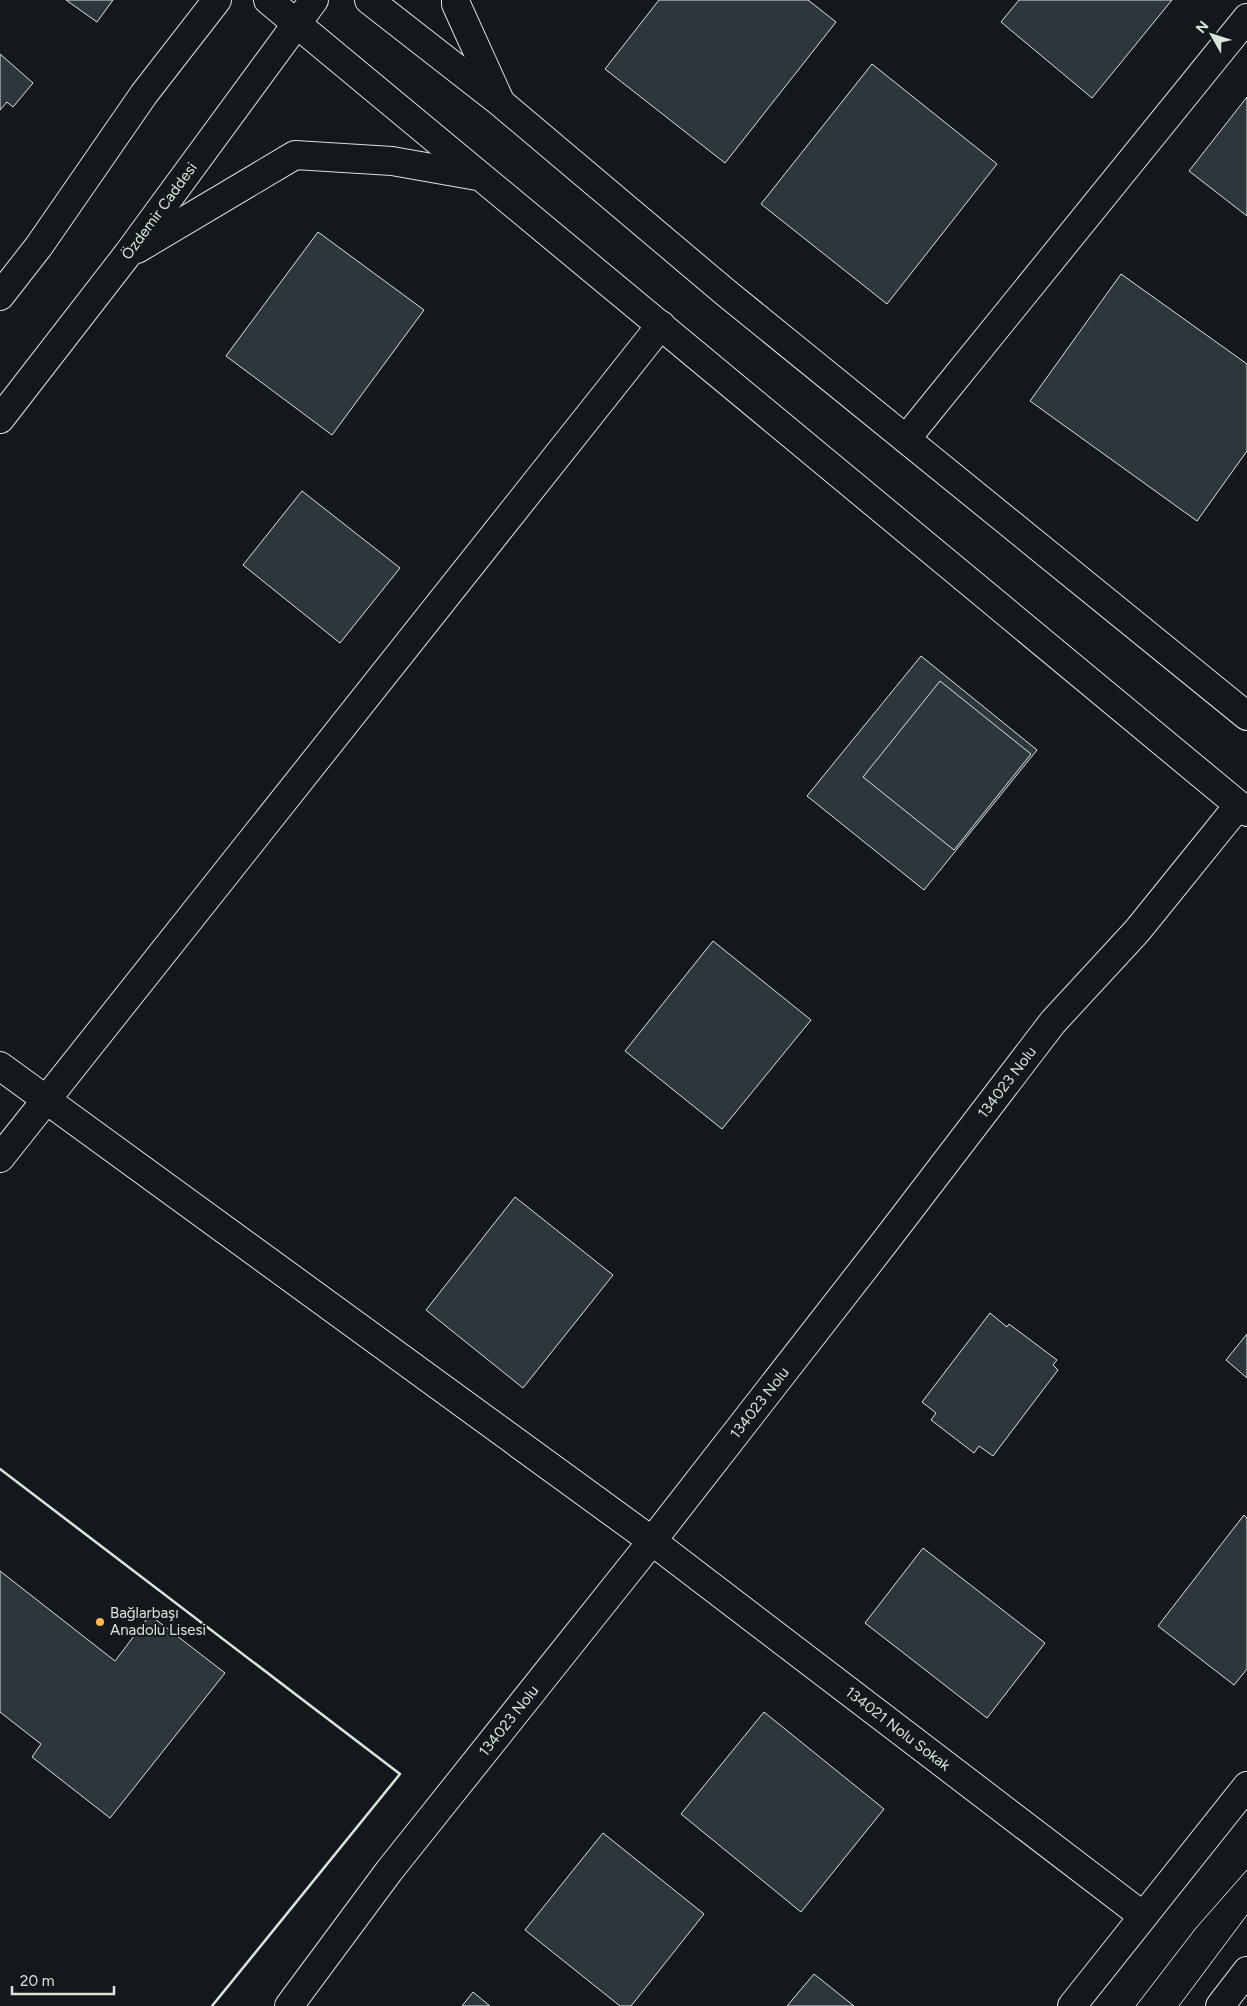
<svg xmlns="http://www.w3.org/2000/svg" width="1247" height="2006" font-family="Figtree,sans-serif">
	<style>
		.building { fill: #2c363c; stroke: #d8e6dc }
		.lines { fill: none; stroke-linecap: round; stroke-linejoin: round }
		.street-casing { stroke: #d8e6dc; stroke-width: 30 }
		.secondary-casing { stroke: #d8e6dc; stroke-width: 30 }
		.street { stroke: #14181c; stroke-width: 28 }
		.secondary { stroke: #14181c; stroke-width: 28 }
		.tram { stroke: #d8e6dc; stroke-width: 1 }
		.wall { stroke: #d8e6dc; stroke-width: 2.5 }
		.poi-dot { fill: #ffb74d; stroke: #14181c; stroke-width: 2 }
		.labels { text-anchor: middle; dominant-baseline: central; stroke-width: 4; stroke-linejoin: round; paint-order: stroke }
		.street-label { font-size: 15px; fill: #d8e6dc; stroke: #14181c }
		.poi-label { font-size: 15px; fill: #d8e6dc; stroke: #14181c; text-anchor: start }
	</style>
	<rect width="100%" height="100%" fill="#14181c"/>
	<path class="building" d="M66 0H113L97 22Z
		M659 0H808L836 22 725 163 605 69Z
		M1019 0H1172L1092 98 1001 22Z
		M0 54 33 83 13 107 7 102 0 110Z
		M872 64 997 164 887 304 761 204Z
		M1247 97V216L1189 171Z
		M318 232 424 310 332 435 226 356Z
		M1121 274 1247 364V451L1197 521 1030 401Z
		M302 491 400 568 340 643 243 565Z
		M921 656 1037 750 924 890 807 796Z
		M940 681 1031 754 954 850 863 777Z
		M713 941 811 1020 722 1129 625 1051Z
		M515 1197 613 1275 523 1388 426 1310Z
		M990 1313 1007 1327 1009 1324 1057 1360 1053 1365 1058 1370 993 1456 979 1446 974 1453 931 1420 936 1413 922 1402Z
		M1247 1334V1378L1226 1360Z
		M1244 1515 1247 1518V1669L1234 1685 1158 1626Z
		M923 1548 1045 1643 987 1718 865 1623Z
		M0 1571 115 1661 150 1615 225 1673 110 1818 32 1757 41 1744 0 1712Z
		M764 1712 884 1809 801 1912 681 1814Z
		M603 1833 704 1914 631 2006H620L525 1930Z
		M814 1974 854 2006H787Z
		M473 1992 490 2006H462Z"/>
	<g class="lines">
		<g class="street-casing">
			<g id="street">
				<path d="M906 439 1247 18"/>
				<path id="s1" d="M0 1066 652 1541 1143 1916"/>
				<path d="M0 1158 661 325"/>
				<path id="s2" d="M289 2006 389 1871 652 1541 884 1243 1053 1022 1137 931 1238 806"/>
			</g>
		</g>
		<g class="secondary-casing">
			<g id="secondary">
				<path d="M268 0 1247 812"/>
				<path d="M369 0 501 103 725 292 1247 716"/>
				<path d="M456 0V4L499 99"/>
				<path d="M137 249 295 155 392 161 477 176"/>
				<path d="M0 296 39 246 144 94 217 0"/>
				<path id="s3" d="M0 419 127 255 314 0"/>
				<path d="M1072 2006 1247 1786"/>
				<path d="M1220 2006 1247 1971"/>
			</g>
		</g>
		<use href="#street" class="street"/>
		<use href="#secondary" class="secondary"/>
		<path class="tram" d="M1136 2006 1196 1928 1247 1870
			M1179 2006 1247 1915"/>
		<path class="wall" d="M0 1469 400 1774 212 2006"/>
	</g>
	<circle class="poi-dot" cx="100" cy="1622" r="5"/>
	<g class="labels">
		<g class="street-label">
			<text stroke="none"><textPath href="#s3" startOffset="262">Özdemir Caddesi</textPath></text>
			<text stroke="none"><textPath href="#s2" startOffset="1170">134023 Nolu</textPath></text>
			<text stroke="none"><textPath href="#s2" startOffset="765">134023 Nolu</textPath></text>
			<text stroke="none"><textPath href="#s2" startOffset="360">134023 Nolu</textPath></text>
			<text stroke="none"><textPath href="#s1" startOffset="1116">134021 Nolu Sokak</textPath></text>
		</g>
		<g class="poi-label">
			<text x="110" y="1613">Bağlarbaşı<tspan x="110" dy="17">Anadolu Lisesi</tspan></text>
		</g>
	</g>
	<g transform="translate(1212 35) rotate(309)" stroke="#14181c" stroke-width="4" paint-order="stroke">
	<path d="M0-4L9 19L0 12L-9 19Z" fill="#d8e6dc"/>
	<text y="-8" font-size="14" font-weight="bold" text-anchor="middle" fill="#d8e6dc">N</text>
	</g>
	<path d="M12 1986v8h102v-8" fill="none" stroke="#d8e6dc" stroke-width="2.5"/>
	<text x="20" y="1986" font-size="15" fill="#d8e6dc" stroke="#14181c" stroke-width="4" paint-order="stroke">20 m</text>
</svg>
